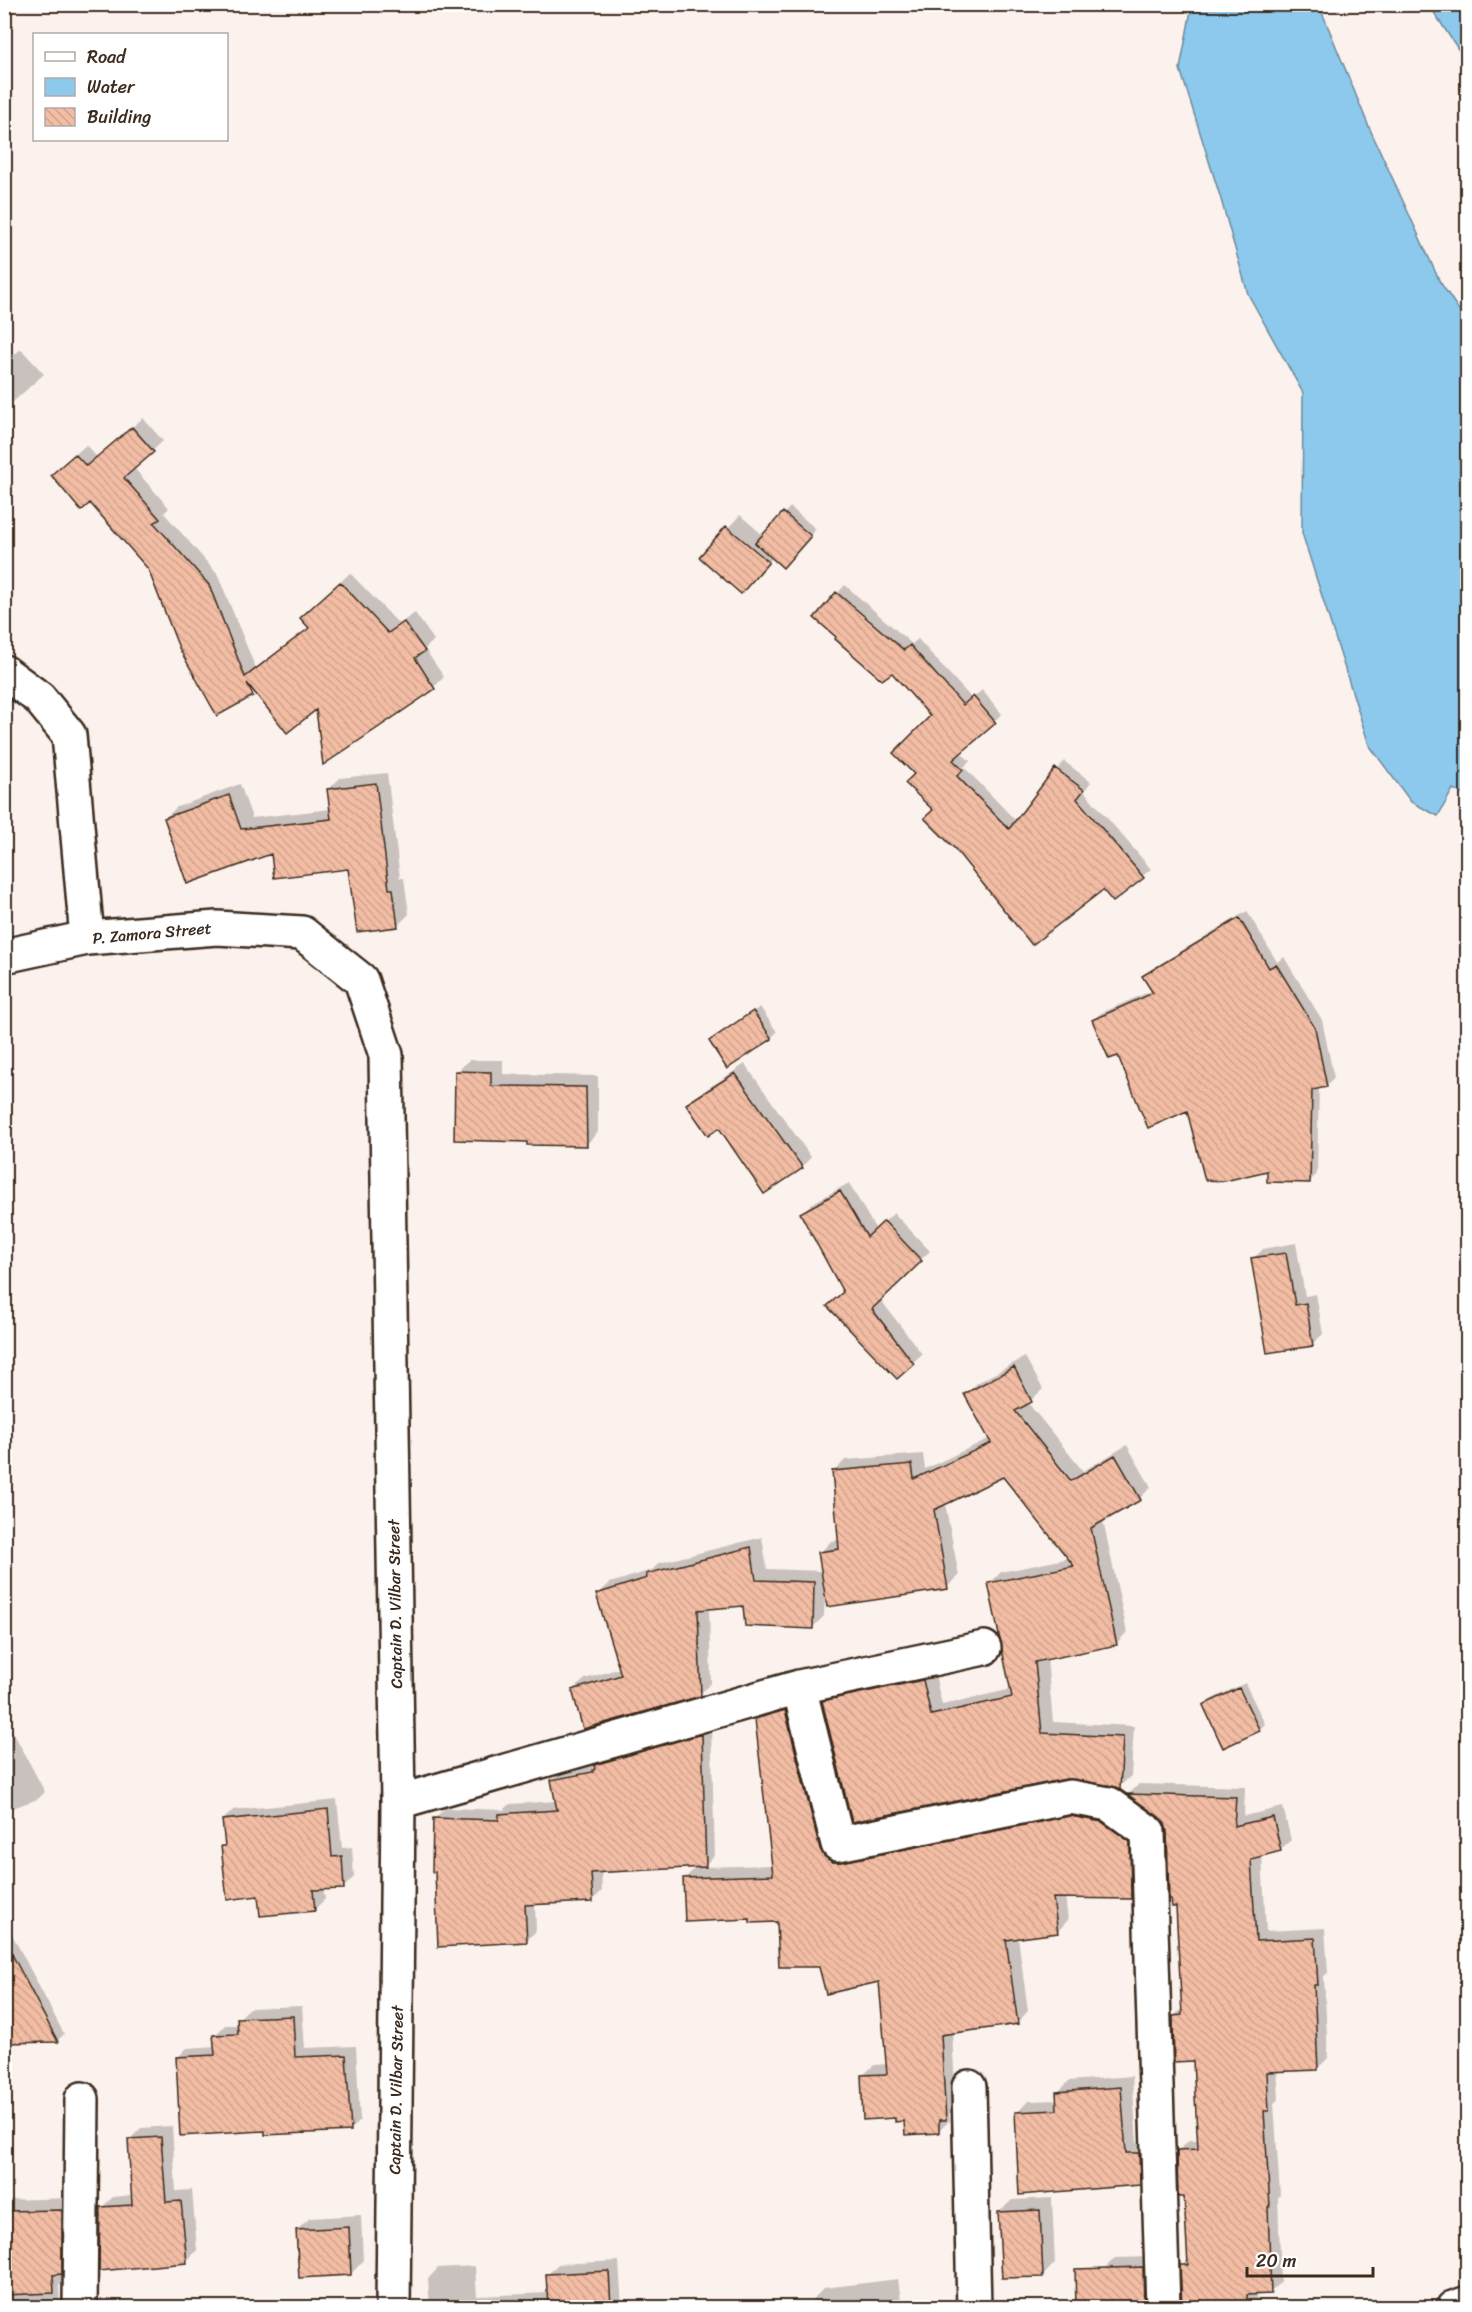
<svg xmlns="http://www.w3.org/2000/svg" width="1472" height="2312" font-family="Sriracha,sans-serif">
	<style>
		.water { fill: #8dc9ed; stroke: #6c899a; stroke-width: 1.5 }
		.shadow { fill: #0003 }
		.building { fill: url(#building-back-hatch); stroke: #3b2a1e; stroke-width: 1.5 }
		.lines { fill: none; stroke-linecap: round; stroke-linejoin: round }
		.street-casing { stroke: #3b2a1e; stroke-width: 38 }
		.secondary-casing { stroke: #3b2a1e; stroke-width: 38 }
		.street { stroke: #fff; stroke-width: 33 }
		.secondary { stroke: #fff; stroke-width: 33 }
		.labels { text-anchor: middle; dominant-baseline: central; stroke-width: 6; stroke-linejoin: round; paint-order: stroke }
		.street-label { font-size: 16px; fill: #3b2a1e; stroke: #fff }
	</style>
	<defs>
		<pattern id="building-back-hatch" width="6" height="6" patternUnits="userSpaceOnUse" patternTransform="scale(1.5)"><rect width="6" height="6" fill="#f2bda4"/><path d="M-1 5l2 2M0 0l6 6M5-1l2 2" fill="none" stroke="#d0a38d"/></pattern>
	</defs>
	<rect width="100%" height="100%" fill="#fcf2ed"/>
	<filter id="ink" filterUnits="userSpaceOnUse"><feTurbulence type="fractalNoise" baseFrequency=".0167" numOctaves="2"/><feDisplacementMap in="SourceGraphic" scale="12" xChannelSelector="R" yChannelSelector="G"/><feConvolveMatrix kernelMatrix="1 2 1 2 8 2 1 2 1" color-interpolation-filters="sRGB"/></filter>
	<g filter="url(#ink)">
		<path class="water" d="M1192 5H1319L1369 127 1440 282 1467 322V796L1453 789 1438 816 1411 802 1369 745 1302 533 1303 393 1248 294 1220 196 1180 69Z
			M1429 5H1467V58L1460 52Z"/>
		<path class="shadow" d="M4 347 13 356 21 349 44 374 4 410Z
			M143 418 163 441 134 468 169 508 164 513 218 575 256 669 310 627 312 608 350 573 399 624 415 613 434 640 425 649 444 677 434 687 324 762 317 708 256 691 252 695 150 568 63 465 86 445 97 457Z
			M790 507 816 529 789 560 773 557 753 580 701 557 740 515 764 536Z
			M845 585 912 644 918 639 972 699 982 690 1002 714 960 752 970 761 964 767 1016 821 1064 761 1091 782 1084 791 1151 869 1113 900 1104 888 916 774 932 717 892 671 839 637 816 617Z
			M387 773 400 878H404L409 914 397 926 350 868 272 852 165 818 177 807 240 784 252 818 331 809 328 790 340 778Z
			M1247 911 1277 962 1284 957 1322 1020 1334 1078 1327 1085 1319 1087 1317 1174 1309 1182 1269 1169 1188 1109 1118 1054 1093 1020 1101 1013 1153 990 1144 976 1152 969Z
			M1468 913V954L1459 953 1463 917Z
			M760 1007 777 1032 771 1038 711 1041Z
			M469 1060H503V1074L598 1076V1132L586 1145 529 1140 457 1072Z
			M745 1064 811 1157 802 1167 719 1126 688 1104 698 1095Z
			M849 1183 876 1230 894 1213 930 1251 880 1299 922 1354 897 1377 845 1292 802 1213 811 1204Z
			M1296 1243 1305 1296 1316 1294 1323 1334 1312 1344 1253 1259 1263 1249Z
			M1025 1357 1043 1389 1028 1403 1083 1471 1127 1445 1151 1487 1140 1498 1103 1520 1127 1632 1116 1644 1047 1658 1053 1722 1134 1726 1131 1776 1119 1787 824 1702 835 1690 934 1670 942 1705 1012 1689 989 1584 1001 1572 1070 1558 1004 1475 945 1503 959 1576 947 1587 825 1594 824 1616 813 1627 744 1605 709 1607 711 1683 700 1694 573 1690 585 1679 620 1668 598 1594 610 1583 652 1570 659 1563 762 1537 767 1569 823 1571 820 1553 831 1541 840 1540 834 1472 845 1460 923 1454 925 1469 990 1438 966 1394 977 1383Z
			M1245 1683 1265 1724 1259 1730 1204 1705 1210 1700Z
			M797 1700 831 1837 1082 1805 1140 1830 1142 1886 1131 1897 1065 1896 1068 1920 1057 1932 1018 1937 1028 2011 1017 2023 952 2032 956 2107 949 2114 950 2120 938 2132 896 2117 862 2076 874 2065 887 2064 880 1980 820 1965 778 1921 752 1917 685 1878 697 1866 601 1871 602 1891 592 1901 535 1903 536 1931 526 1941 435 1818 445 1808 504 1810 510 1804 557 1801 553 1780 563 1770 597 1764 606 1756 711 1725 715 1855 703 1867 773 1865 757 1720 768 1708Z
			M4 1715 45 1792 38 1799 4 1811Z
			M1139 1784 1245 1787 1244 1816 1283 1807 1291 1840 1280 1850 1262 1855 1266 1931 1325 1928 1328 1973 1324 1976 1328 2058 1318 2068 1277 2070 1279 2099 1274 2103 1280 2195 1278 2198 1281 2282 1270 2292 1257 2293 1258 2308H1183L1182 2266 1189 2258 1186 2195 1178 2151 1189 2140H1199L1195 2060 1174 2016 1183 2007 1178 1905 1170 1898 1166 1823 1160 1816 1129 1794Z
			M337 1800 342 1848 352 1847 354 1877 344 1887 323 1888 325 1899 315 1909 259 1894 223 1847 226 1844 223 1820 233 1810Z
			M4 1919 64 2034 57 2041 4 2042Z
			M302 2006 305 2048 356 2046 360 2120 350 2130 266 2129 177 2058 187 2048 216 2046 215 2035 225 2025H239V2019L249 2008Z
			M1132 2076 1137 2143 1150 2142 1151 2173 1140 2184 1017 2113 1028 2101 1058 2100 1057 2093 1069 2081Z
			M172 2126 176 2191 192 2190 197 2250 186 2262 101 2208 113 2197 133 2195 129 2140 141 2128Z
			M74 2198 66 2279 59 2286 60 2308H4V2200Z
			M1052 2198 1055 2263 1043 2276 999 2212 1012 2200Z
			M361 2215 363 2261 351 2274 297 2230 310 2218Z
			M1153 2257 1158 2308H1107L1104 2269 1115 2258Z
			M619 2261 622 2308H430L428 2279 438 2268 475 2266 477 2296 549 2293 548 2274 558 2264Z
			M898 2279 902 2308H812V2300L824 2288Z"/>
		<path class="building" d="M132 427 154 452 124 478 160 519 154 523 209 585 245 677 309 628 300 618 340 582 388 633 404 622 425 651 415 658 435 689 323 765 316 710 287 733 247 683 253 696 217 716 179 648 148 569 90 503 81 511 51 475 75 454 86 466Z
			M783 512 811 536 783 568 755 543Z
			M726 526 769 562 741 594 699 557Z
			M836 592 904 650 910 645 963 705 973 696 996 723 953 760 963 770 957 776 1009 829 1055 768 1084 790 1077 799 1144 878 1113 902 1103 890 1032 945 955 849 924 818 933 810 905 783 914 774 893 753 930 716 892 673 882 680 835 639 836 637 814 618Z
			M376 783 389 889H393L398 927 357 932 348 869 274 878 271 854 187 884 164 818 229 795 241 829 331 819 327 789Z
			M1239 918 1269 968 1276 964 1315 1028 1327 1087 1312 1090 1310 1183 1267 1182V1171L1225 1181 1205 1180 1187 1111 1148 1128 1118 1056 1109 1059 1092 1020 1153 993 1142 976Z
			M753 1011 772 1039 727 1069 709 1041Z
			M455 1071 491 1072V1086L586 1087 587 1146 527 1145V1142L454 1140Z
			M735 1073 803 1168 764 1194 719 1128 708 1136 686 1104Z
			M840 1191 867 1237 884 1221 922 1261 872 1309 914 1364 897 1379 827 1306 843 1292 800 1213Z
			M1286 1253 1295 1305 1306 1303 1313 1346 1267 1353 1251 1258Z
			M1014 1367 1032 1402 1015 1411 1071 1481 1115 1455 1141 1500 1091 1528 1117 1645 1035 1662 1042 1733 1123 1737 1120 1789 1112 1786 1066 1779 852 1822 822 1701 923 1680 931 1715 1012 1697 988 1583 1074 1566 1003 1477 934 1510 948 1589 827 1607 818 1552 839 1549 832 1471 912 1464 914 1479 991 1443 964 1394Z
			M751 1547 756 1580 814 1582 813 1629 745 1626 743 1606 698 1610 701 1696 583 1729 572 1690 621 1675 596 1594 647 1578 646 1574Z
			M1239 1688 1260 1731 1223 1748 1203 1705Z
			M785 1710 820 1849 824 1856 832 1862H842L1070 1816 1102 1822 1130 1842 1131 1899 1053 1898 1058 1933 1006 1940 1018 2024 941 2035 946 2120H939V2133L905 2135 904 2121 895 2122V2118L863 2120 861 2075 887 2074 879 1982 826 1994 819 1967H779L777 1922 750 1923V1919L685 1922 683 1878 773 1875 755 1719Z
			M702 1734 706 1867 591 1873 593 1902 525 1905 527 1942 438 1947 435 1872H432L433 1818 499 1820V1814L557 1810 551 1780 593 1772V1770L595 1769 594 1765Z
			M1127 1794 1236 1797 1234 1826 1273 1817 1281 1851 1251 1859 1256 1941 1315 1938 1318 1985H1314L1318 2070 1267 2072 1269 2111H1264L1270 2207H1268L1271 2294 1247 2295V2307H1182L1180 2265H1188L1184 2197H1178L1177 2150 1198 2149 1193 2061 1174 2062 1173 2016 1182 2015 1176 1907H1172L1171 1899H1169L1167 1831 1165 1824 1159 1817Z
			M328 1809 332 1857 342 1856 344 1889 313 1890 315 1911 260 1916 258 1896 227 1900 221 1846H225L222 1820Z
			M4 1939 58 2042 4 2043Z
			M293 2016 295 2057 346 2055 351 2131 265 2135V2131L180 2136 176 2057 215 2055 213 2035 238 2034 237 2018Z
			M1121 2087 1126 2153H1139L1140 2185 1019 2195 1015 2112 1057 2110 1056 2092Z
			M161 2137 166 2202 181 2201 187 2263 99 2271 100 2207 132 2205 128 2139Z
			M62 2210V2274L53 2275 54 2293 4 2295V2211Z
			M1040 2210 1043 2277 1002 2278 998 2212Z
			M349 2227 351 2275 299 2278 296 2230Z
			M1143 2267 1144 2307H1076L1075 2269Z
			M609 2271 611 2307H548L546 2274Z"/>
		<g class="lines">
			<g class="street-casing">
				<path id="street" d="M4 672 39 698 69 735 87 938
					M4 956 87 938 217 928 302 933 361 980 386 1055 398 1802 393 2308
					M799 1687 838 1844 1070 1797 1109 1804 1148 1832 1163 2308
					M398 1802 799 1687 984 1648
					M969 2087 974 2308
					M80 2308 82 2099"/>
			</g>
			<g class="secondary-casing">
				<path id="secondary" d="M1453 2308 1468 2303"/>
			</g>
			<use href="#street" class="street"/>
			<use href="#secondary" class="secondary"/>
		</g>
	</g>
	<g class="labels">
		<g class="street-label">
			<text transform="translate(152 933) rotate(-5)">P. Zamora Street</text>
			<text transform="translate(395 1604) rotate(-91)">Captain D. Vilbar Street</text>
			<text transform="translate(396 2090) rotate(-89)">Captain D. Vilbar Street</text>
		</g>
	</g>
	<rect width="1472" height="2312" fill="none" stroke="#fff" stroke-width="24"/>
	<rect x="12" y="12" width="1448" height="2288" fill="none" stroke="#3b2a1e" stroke-width="2" filter="url(#ink)"/>
	<rect x="33" y="33" width="195" height="108" fill="#ffffff" stroke="#b1aaa5" stroke-width="1.5"/>
	<rect x="45" y="52" width="30" height="9" fill="#ffffff" stroke="#b1aaa5" stroke-width="1.5"/>
	<text x="87" y="63" font-size="18" fill="#3b2a1e">Road</text>
	<rect x="45" y="78" width="30" height="18" fill="#8dc9ed" stroke="#b1aaa5" stroke-width="1.5"/>
	<text x="87" y="93" font-size="18" fill="#3b2a1e">Water</text>
	<rect x="45" y="108" width="30" height="18" fill="url(#building-back-hatch)" stroke="#b1aaa5" stroke-width="1.5"/>
	<text x="87" y="123" font-size="18" fill="#3b2a1e">Building</text>
	<path d="M1247 2267v9h126v-9" fill="none" stroke="#3b2a1e" stroke-width="3"/>
	<text x="1256" y="2267" font-size="18" fill="#3b2a1e" stroke="#ffffff" stroke-width="4.5" paint-order="stroke">20 m</text>
</svg>
